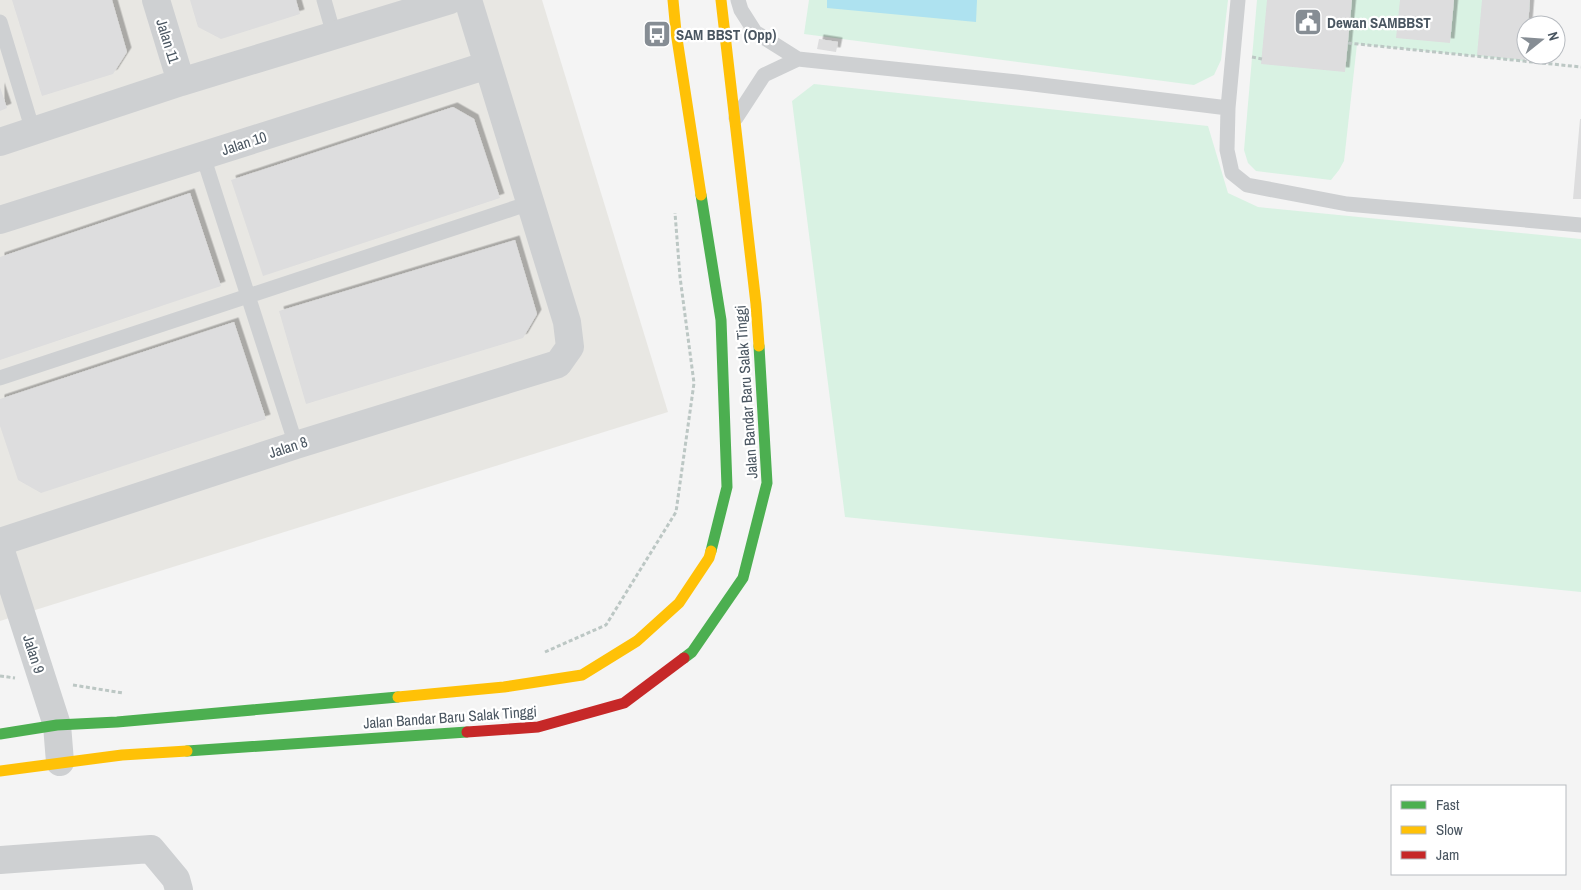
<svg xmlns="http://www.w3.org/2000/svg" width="1581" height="890" font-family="'Archivo Narrow',sans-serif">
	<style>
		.commercial { fill: #e8e7e3 }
		.green { fill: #d9f2e3 }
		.water { fill: #aee2f0 }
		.building { fill: #ddddde; filter: url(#shadow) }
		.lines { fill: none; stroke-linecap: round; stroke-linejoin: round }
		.path { stroke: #bcc7c4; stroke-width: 3; stroke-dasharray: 4 2.5; stroke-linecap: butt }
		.lane { stroke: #ced0d2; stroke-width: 15 }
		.street { stroke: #ced0d2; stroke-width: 28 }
		.fast { stroke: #4caf50; stroke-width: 11 }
		.slow { stroke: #ffc107; stroke-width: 11 }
		.jam { stroke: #c62828; stroke-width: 11 }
		.labels { text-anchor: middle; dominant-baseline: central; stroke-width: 4.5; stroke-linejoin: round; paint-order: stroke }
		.poi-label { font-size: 15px; font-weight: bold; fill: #4a5661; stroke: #fff; text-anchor: start }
		.street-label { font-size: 15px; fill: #4a5661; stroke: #fff }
	</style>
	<defs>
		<filter id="shadow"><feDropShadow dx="4.5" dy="-4.5" stdDeviation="0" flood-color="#0004"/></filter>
	</defs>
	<rect width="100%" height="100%" fill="#f4f4f4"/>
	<path class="commercial" d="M0 0H542L668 412 0 621Z"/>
	<path class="green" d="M809 0H1228L1221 60 1214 75 1194 85 804 34Z
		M1257 0H1530L1528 25H1526L1525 60 1524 61 1357 44 1344 161 1339 170 1331 180 1256 171 1248 163 1244 150Z
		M814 84 1208 126 1228 193 1258 207 1581 239V592L845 517 792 101Z"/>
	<path class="water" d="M827 0H977L976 22 827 8Z"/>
	<path class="building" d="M12 0H112L127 52 113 74 42 96Z
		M190 0H296L300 14 221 39 198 27Z
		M1267 0H1352L1345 72 1261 64Z
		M1400 0H1454L1450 43 1396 38Z
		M1482 0H1530L1528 25H1526L1525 60 1477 55Z
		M819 39 838 42 836 52 817 49Z
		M0 87 7 108 0 111Z
		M453 107 474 119 500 198 263 276 231 180Z
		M1580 119H1581V199H1573Z
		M190 193 221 286 0 360V257Z
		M515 240 537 314 523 338 306 404 279 311Z
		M234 322 266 419 41 493 18 480 0 426V399Z"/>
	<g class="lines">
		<path class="path" d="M1348 43 1581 67
			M1252 57 1262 59
			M545 652 606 625 676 512 694 383 680 277 675 213
			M0 676 15 678
			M73 685 123 693"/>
		<path class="lane" d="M324 0 334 35
			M738 0 741 10 755 32 798 59 1017 82 1228 108
			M1238 0 1228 108 1227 150 1232 173 1247 185 1347 204 1581 225
			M0 22 33 131
			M736 118 764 75 798 59
			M203 156 296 445
			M0 378 530 203"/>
		<path class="street" d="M156 0 181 82
			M0 142 181 82 450 0
			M0 220 488 65
			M0 542 296 445 558 364 570 347 567 322 468 0
			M0 548 57 725 60 762
			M0 860 151 849 176 879 179 890"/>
		<path class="fast" d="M701 195 721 320 727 487 711 551
			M684 658 692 652 743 578 767 483 759 346
			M0 734 57 725 117 722 398 697
			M187 751 467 732"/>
		<path class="slow" d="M673 0 676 32 701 195
			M721 0 756 304 759 346
			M398 697 504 687 582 675 637 641 679 603 709 558 711 551
			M0 771 122 755 187 751"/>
		<path class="jam" d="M467 732 538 727 624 703 684 658"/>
	</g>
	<defs>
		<g id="civic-square" transform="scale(1.4375)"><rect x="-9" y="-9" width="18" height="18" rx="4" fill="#868d94" stroke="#fff"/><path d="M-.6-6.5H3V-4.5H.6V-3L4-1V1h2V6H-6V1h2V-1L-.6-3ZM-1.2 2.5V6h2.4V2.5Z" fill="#fff"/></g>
		<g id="bus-square" transform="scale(1.4375)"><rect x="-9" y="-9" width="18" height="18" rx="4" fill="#868d94" stroke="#fff"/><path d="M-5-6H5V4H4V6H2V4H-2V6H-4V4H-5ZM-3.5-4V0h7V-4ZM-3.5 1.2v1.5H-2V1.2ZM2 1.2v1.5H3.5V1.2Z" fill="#fff"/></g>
	</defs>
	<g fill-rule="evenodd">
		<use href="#civic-square" x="1308" y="22"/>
		<use href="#bus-square" x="657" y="34"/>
	</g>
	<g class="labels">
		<g class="poi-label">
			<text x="1327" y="22">Dewan SAMBBST</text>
			<text x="676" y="34">SAM BBST (Opp)</text>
		</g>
		<g class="street-label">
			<text transform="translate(168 41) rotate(73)">Jalan 11</text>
			<text transform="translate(244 143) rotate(-18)">Jalan 10</text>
			<text transform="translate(746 392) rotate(-94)">Jalan Bandar Baru Salak Tinggi</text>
			<text transform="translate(288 447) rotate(-18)">Jalan 8</text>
			<text transform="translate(34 654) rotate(72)">Jalan 9</text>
			<text transform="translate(450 717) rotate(-4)">Jalan Bandar Baru Salak Tinggi</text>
		</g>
	</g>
	<rect x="1391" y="785" width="175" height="90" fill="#ffffff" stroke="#b7bbc0"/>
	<rect x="1401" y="801" width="25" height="8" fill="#4caf50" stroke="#b7bbc0"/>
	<text x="1436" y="810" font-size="15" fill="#4a5661">Fast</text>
	<rect x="1401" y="826" width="25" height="8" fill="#ffc107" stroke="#b7bbc0"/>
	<text x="1436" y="835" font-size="15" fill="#4a5661">Slow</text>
	<rect x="1401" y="851" width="25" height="8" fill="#c62828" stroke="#b7bbc0"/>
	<text x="1436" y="860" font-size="15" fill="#4a5661">Jam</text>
	<g transform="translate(1541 40) rotate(73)"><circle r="24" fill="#ffffff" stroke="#b7bbc0"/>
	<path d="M0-4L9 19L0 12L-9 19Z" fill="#868d94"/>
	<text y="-8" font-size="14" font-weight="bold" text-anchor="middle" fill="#4a5661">N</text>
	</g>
</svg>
